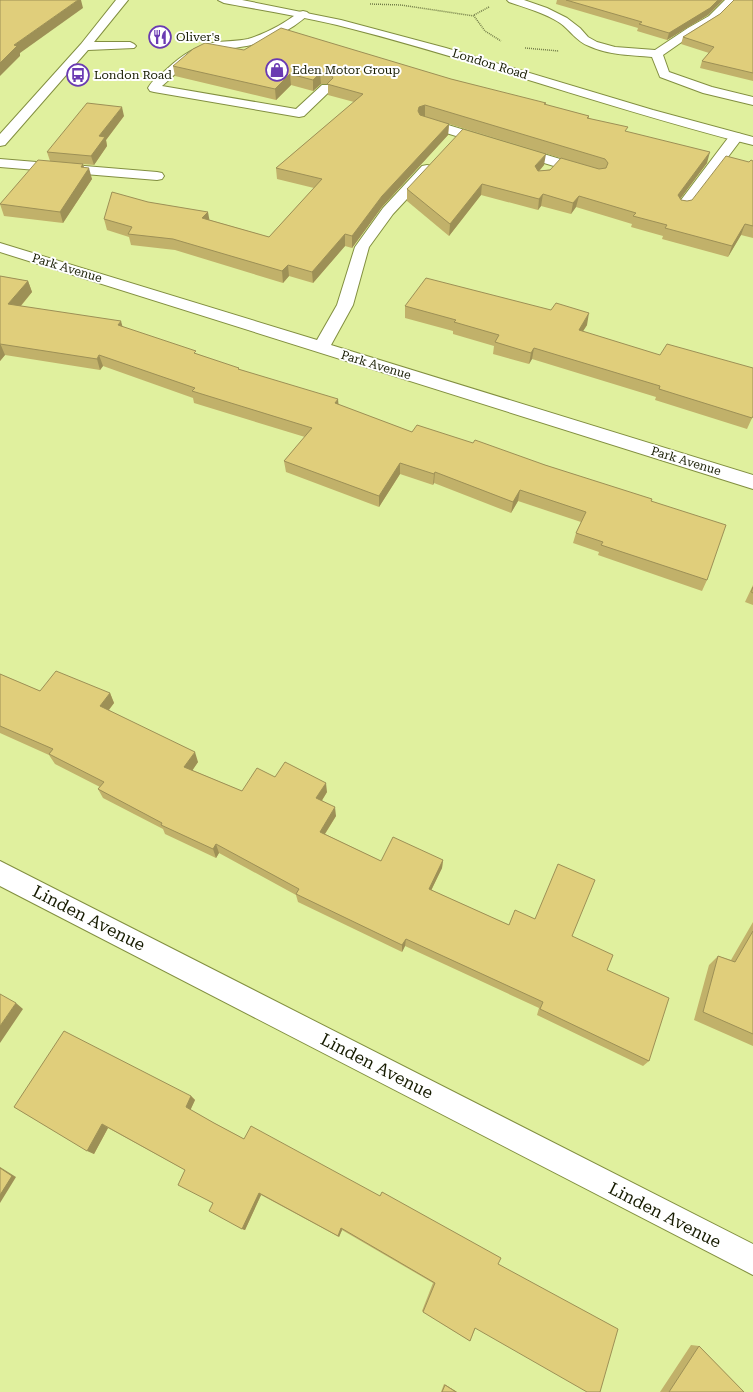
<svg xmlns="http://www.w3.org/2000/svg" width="753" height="1392" font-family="'Roboto Serif',serif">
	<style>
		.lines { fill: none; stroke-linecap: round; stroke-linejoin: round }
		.minor-casing { stroke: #828f40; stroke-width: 2 }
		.major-casing { stroke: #828f40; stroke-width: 2 }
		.path { stroke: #727c48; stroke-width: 1.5; stroke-dasharray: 1 1; stroke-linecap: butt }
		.minor { fill: #fff; fill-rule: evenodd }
		.major { fill: #fff; fill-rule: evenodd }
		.wall { fill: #c1b16a }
		.shaded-wall { fill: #9d9056 }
		.building { fill: #e0ce7b; stroke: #9d9056 }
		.labels { text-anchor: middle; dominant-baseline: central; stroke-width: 4; stroke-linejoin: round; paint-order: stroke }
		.far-poi-label { font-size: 12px; fill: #161b00; stroke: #fff; text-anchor: start }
		.far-street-label { font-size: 12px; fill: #161b00; stroke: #fff }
		.near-street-label { font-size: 17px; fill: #161b00; stroke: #fff }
	</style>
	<rect width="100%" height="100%" fill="#e0f09e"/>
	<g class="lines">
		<g class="minor-casing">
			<path id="minor" d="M116 0H128L94 42H130L134 44 136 46 134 48 88 50 5 145 0 146V134L81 44Z
				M507 0H524L547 8 567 18 580 28 588 37 597 42 615 47 655 50 688 28 709 16 725 0H737L717 20 696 32 663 55 669 72 712 87 753 97V105L703 93 660 77 652 57C631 55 608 55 589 46 577 42 570 30 560 23 545 13 526 8 509 2Z
				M303 11 307 12 309 14 307 16C288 32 265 44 240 47 229 49 217 48 206 52 189 59 176 74 162 86L296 109 322 85H330L332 88 330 91 304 116 299 117 154 92 150 91 148 88C152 80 160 75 167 69 182 55 197 45 217 42 228 41 238 41 248 39 267 33 284 24 299 12Z
				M425 118 590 168 592 171 590 174 585 175 580 174 420 125 419 122 420 119Z
				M736 133 741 134 743 137 688 210 683 211 678 210 676 207 678 204 731 134Z
				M0 159 157 172 162 173 164 176 162 179 157 180 0 167Z
				M427 165 432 166 434 169 432 172 393 214 369 247 353 305 331 345 753 475V489L0 252V243L317 340 337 305 355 247 383 208 422 166Z
				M0 861 753 1244V1275L0 886Z"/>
		</g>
		<g class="major-casing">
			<path id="major" d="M218 0H242L341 20 446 48 653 110 753 137V145C613 110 477 60 337 25 300 16 262 10 224 3Z"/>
		</g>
		<path class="path" d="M370 4 401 5 474 16 485 31 501 41
			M474 15 489 7
			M525 48 559 51"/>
		<use href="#minor" class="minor"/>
		<use href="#major" class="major"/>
	</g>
	<path class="wall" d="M557 0H723L708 15 667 40 637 31 638 28 556 4Z
		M753 0V81L700 68 702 61 709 53 681 44 683 37 720 14Z
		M244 50 451 79 545 105 589 116V118L627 132 707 163 680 199 681 200 687 201 692 200 749 162 753 161V238L741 235 728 257 662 239 663 236 631 227 632 224 576 207 571 214 541 206 538 210 481 195 449 236 407 201V189L544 165 539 171 583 165 449 124 448 135 382 207 352 248 345 246 313 283 289 276 283 283 175 250 131 245 129 237 107 230 104 219 210 220 269 237 314 188 277 179 276 168 354 102 328 95V84H321L313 91 291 85 276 100 175 76 173 66Z
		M124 116 106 140 107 146 94 165 83 164 84 167 92 179 63 223 4 216 0 204 50 161 47 152Z
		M0 276 28 281 32 292 21 306 123 327 197 354 339 405 412 432 545 465 651 501 707 580 702 591 598 555 599 552 573 543 576 533 581 522 518 501 511 513 434 483 433 485 400 474 379 507 286 472 284 461 305 437 194 403 193 398 103 366 100 370 5 355 0 361Z
		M405 306 587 325 583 331 753 416 747 429 655 400 656 397 532 359 529 364 493 354 494 346 453 334V331L405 318Z
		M753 585V605L745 602Z
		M0 674 40 691 110 693 114 703 109 710 198 762 192 770 242 791 275 777 327 792 322 800 336 816 325 834 381 861 443 860 442 868 431 890 509 925 572 936 607 970 649 1061 643 1066 537 1015 539 1008 405 946 402 952 298 902 296 895 219 853 216 858 165 834 163 829 103 798 98 789 100 787 55 764 49 755 0 733Z
		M753 922V1046L694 1020 709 965 718 956 731 960Z
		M191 1096 195 1100 190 1110 214 1123 244 1139 380 1196 475 1329 470 1341 422 1311 433 1283 342 1230 339 1237 261 1195 245 1230 242 1229 213 1203 185 1170 108 1128 94 1154 14 1107Z
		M691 1345 699 1346 744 1392H660Z
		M444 1384 457 1392H441Z"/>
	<path class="shaded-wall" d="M78 0H81L83 8 20 53V56L0 76V63L14 45Z
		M718 0H723L708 15 667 40 669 33Z
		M320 73 321 84 313 91V80Z
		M290 74 291 85 276 100 275 89Z
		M425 105V117L419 119 418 111 419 107Z
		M122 107 124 116 106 140 107 146 94 165 91 156 99 136Z
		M449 124 448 135 382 207 352 248V236L382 196Z
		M710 152 707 163 675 206 678 195Z
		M546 154 544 165 534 177 535 166Z
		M83 164 85 173 89 168 92 179 63 223 60 212 81 167Z
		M482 184 481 195 449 236 450 224Z
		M543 194 541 206 538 210 539 199Z
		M579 196 576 207 571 214 573 203Z
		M208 212 210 223 202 218Z
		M745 224 741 235 728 257 732 246Z
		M345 234V246L313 283 312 272Z
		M288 265 289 276 283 283 282 271Z
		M28 281 32 292 13 315 8 304Z
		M589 313 587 325 576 342 579 330Z
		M121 321 124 332 118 325Z
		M0 343 5 355 0 361Z
		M534 348 532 359 529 364 531 353Z
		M99 355 103 366 100 370 97 359Z
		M338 399 339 410 335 403Z
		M400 463V474L379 507V496Z
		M435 472 434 483 433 485 434 474Z
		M520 490 518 501 511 513 513 502Z
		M110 693 114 703 104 716 100 706Z
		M195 752 198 762 188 777 184 767Z
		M326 783 327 792 318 807 316 798Z
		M335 807 336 816 321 840 320 832Z
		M216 844 219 853 216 858 213 849Z
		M443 860 442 868 428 897 429 889Z
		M406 939 405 946 402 952V945Z
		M16 1003 23 1009 0 1043V1026Z
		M191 1096 195 1100 190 1111 186 1107Z
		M102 1124 108 1128 94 1154 87 1151Z
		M0 1167 16 1177 0 1203Z
		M259 1193 261 1195 245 1230 242 1229Z
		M341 1228 342 1230 339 1237 338 1236Z
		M444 1384 457 1392H456L445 1385Z"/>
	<path class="building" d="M0 0H78L14 45 17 46 0 63Z
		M566 0H718L710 8 669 33 639 24 642 22Z
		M734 0H753V73L702 61 714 47 683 37 720 14Z
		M281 28 451 79 546 103 544 104 589 116 587 118 628 127 625 131 710 152 678 195 681 200 687 201 692 200 726 156 749 162 751 160 753 161V226L745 224 732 246 665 228 667 225 633 216 636 213 579 196 573 203 543 194 539 199 482 184 450 224 407 189 463 129 546 154 535 166 538 171 550 170 561 158 599 169 606 168 608 163 605 159 425 105 419 107 418 111 420 115 449 124 382 196 352 236 345 234 312 272 288 265 282 271 173 239 128 234 132 227 104 219 112 192 148 202 208 212 202 218 269 237 322 179 276 168 363 94 327 84 333 78 330 73H320L313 80 290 74 275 89 173 66 193 49 205 43 244 50Z
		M87 103 122 107 99 136 105 137 91 156 47 152Z
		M38 160 83 164 81 167 89 168 60 212 0 204Z
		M0 276 28 281 8 304 121 321 118 325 196 351 194 353 239 368 238 369 338 399 335 403 412 432 417 425 473 443 475 440 545 465 652 499 651 501 726 525 707 580 601 545 603 542 576 533 586 512 520 490 513 502 435 472 434 474 400 463 379 496 284 461 312 428 192 391 195 388 99 355 97 359 0 344Z
		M426 278 551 310 556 303 589 313 579 330 660 355 667 344 753 368V416L752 418 659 389 660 386 534 348 531 353 495 342 499 335 454 322 456 320 405 306Z
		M753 587V593L751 592Z
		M56 671 110 693 100 706 195 752 184 767 242 791 257 768 275 777 285 762 326 783 316 798 335 807 320 832 381 861 393 837 443 860 429 889 509 925 515 910 535 919 558 864 595 880 572 936 613 955 607 970 669 998 649 1061 540 1009 543 1002 406 939 402 945 296 894 299 889 216 844 213 849 161 825 162 823 98 789 104 782 49 754 53 749 0 726V674L40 691Z
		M753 931V1034L703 1012 718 956 735 962Z
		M0 994 16 1003 0 1026Z
		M64 1031 191 1096 186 1107 214 1123 244 1139 251 1126 380 1196 382 1192 501 1258 498 1264 618 1329 600 1392H587L475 1328 470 1341 423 1312 435 1283 341 1228 338 1236 259 1193 242 1229 209 1211 213 1203 178 1185 185 1170 102 1124 87 1151 14 1107Z
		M0 1168 12 1176 0 1195Z
		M699 1346 744 1392H669Z
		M445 1385 456 1392H442Z"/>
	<defs>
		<g id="restaurant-ring" transform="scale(1.15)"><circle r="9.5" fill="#fff" stroke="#6a3ab2" stroke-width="1.5"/><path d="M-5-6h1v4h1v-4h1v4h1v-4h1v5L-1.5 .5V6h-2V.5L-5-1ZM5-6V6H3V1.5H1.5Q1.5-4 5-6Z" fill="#6a3ab2"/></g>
		<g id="shop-ring" transform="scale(1.15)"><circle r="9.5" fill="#fff" stroke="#6a3ab2" stroke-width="1.5"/><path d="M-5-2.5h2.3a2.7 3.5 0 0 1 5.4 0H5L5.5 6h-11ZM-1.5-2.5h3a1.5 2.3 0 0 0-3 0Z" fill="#6a3ab2"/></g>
		<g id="bus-ring" transform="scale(1.15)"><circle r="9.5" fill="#fff" stroke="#6a3ab2" stroke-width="1.5"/><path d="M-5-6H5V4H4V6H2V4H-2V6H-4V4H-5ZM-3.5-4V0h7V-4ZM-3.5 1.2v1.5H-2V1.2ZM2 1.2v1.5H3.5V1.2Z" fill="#6a3ab2"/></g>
	</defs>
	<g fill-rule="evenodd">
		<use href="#restaurant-ring" x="160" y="37"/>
		<use href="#shop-ring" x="277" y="70"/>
		<use href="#bus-ring" x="78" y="75"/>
	</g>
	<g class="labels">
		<g class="far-poi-label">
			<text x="176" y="37">Oliver's</text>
			<text x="292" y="70">Eden Motor Group</text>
			<text x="94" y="75">London Road</text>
		</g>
		<g class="far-street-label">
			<text transform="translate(490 64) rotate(17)">London Road</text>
			<text transform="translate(67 268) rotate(17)">Park Avenue</text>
			<text transform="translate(376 365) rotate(17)">Park Avenue</text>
			<text transform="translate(686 461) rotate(17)">Park Avenue</text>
		</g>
		<g class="near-street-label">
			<text transform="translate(89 918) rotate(27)">Linden Avenue</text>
			<text transform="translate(377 1066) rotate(27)">Linden Avenue</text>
			<text transform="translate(665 1215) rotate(27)">Linden Avenue</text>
		</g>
	</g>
</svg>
